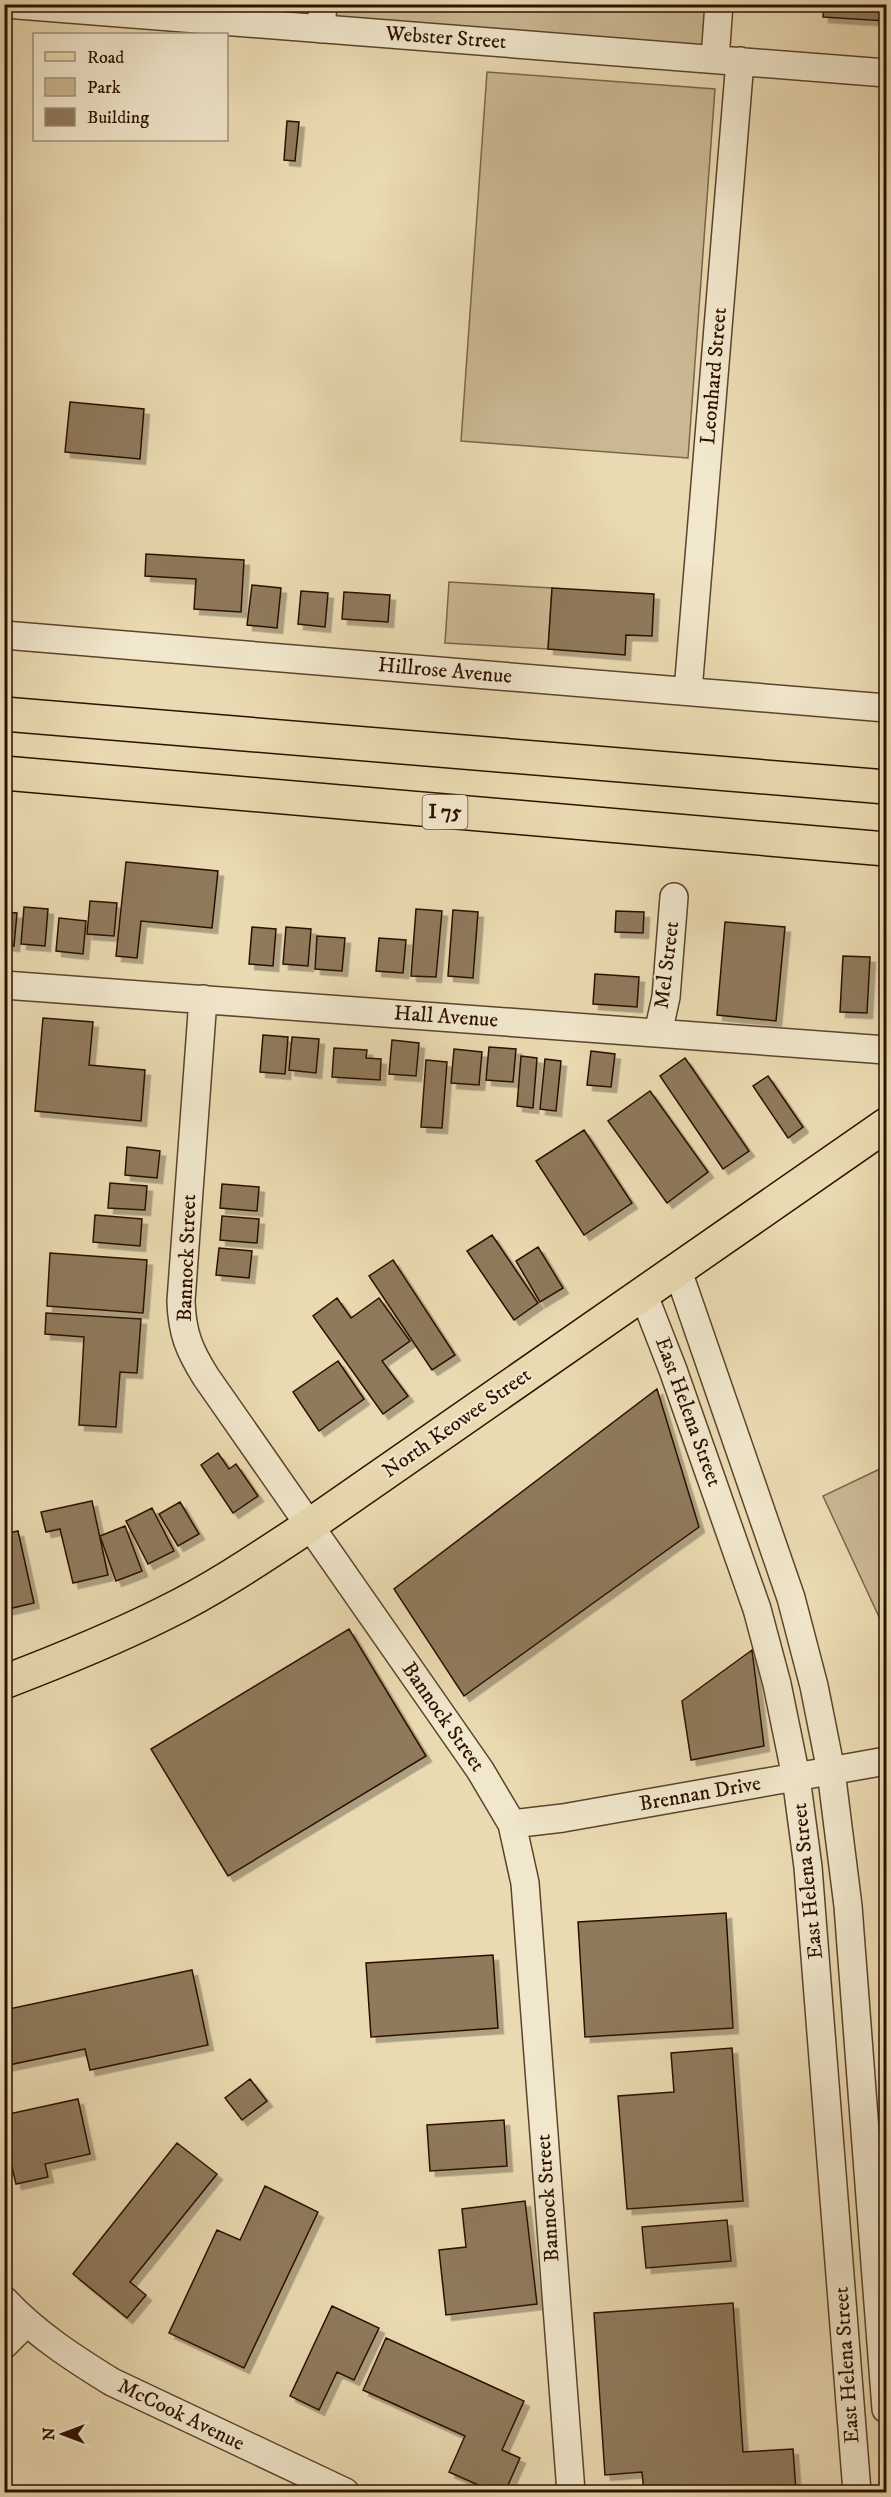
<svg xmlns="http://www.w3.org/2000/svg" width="891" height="2497" font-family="'IM FELL DW Pica',serif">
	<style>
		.green { fill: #cab893; stroke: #7c644a; stroke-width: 1.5 }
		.building { fill: #8f7a5c; stroke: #2d1100; stroke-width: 1.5; filter: url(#shadow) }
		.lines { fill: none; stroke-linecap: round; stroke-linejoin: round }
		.minor-casing { stroke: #5c432c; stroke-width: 30 }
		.major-casing { stroke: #2d1100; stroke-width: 36 }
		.highway-casing { stroke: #2d1100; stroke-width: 36 }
		.minor { stroke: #f1e7cc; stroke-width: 27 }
		.major { stroke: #eadab1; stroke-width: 33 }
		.highway { stroke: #eadab1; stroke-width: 33 }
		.labels { text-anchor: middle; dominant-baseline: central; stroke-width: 4.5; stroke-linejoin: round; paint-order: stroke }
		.shield { fill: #f1e7cc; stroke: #68513d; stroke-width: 1.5 }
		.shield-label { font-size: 20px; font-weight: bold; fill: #2d1100 }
		.street-label { font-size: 21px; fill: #2d1100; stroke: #f1e7cc }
	</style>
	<defs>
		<filter id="shadow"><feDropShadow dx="5.5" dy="5.5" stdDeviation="0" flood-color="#0004"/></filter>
	</defs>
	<rect width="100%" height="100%" fill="#eadab1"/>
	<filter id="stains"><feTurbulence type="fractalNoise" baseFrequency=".00333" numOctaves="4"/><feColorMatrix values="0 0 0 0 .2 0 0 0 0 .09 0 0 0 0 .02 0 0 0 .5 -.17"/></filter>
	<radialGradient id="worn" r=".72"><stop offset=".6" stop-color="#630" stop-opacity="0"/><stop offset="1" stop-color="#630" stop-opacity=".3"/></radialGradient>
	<path class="green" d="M323 5H719L715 59 321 29Z
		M487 72 715 89 688 458 461 441Z
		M449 582 552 588 548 649 445 643Z
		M886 1466V1632L823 1496Z"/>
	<path class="building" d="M824 4H886V21L823 17Z
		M287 121 299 122 295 161 284 160Z
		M70 402 144 409 140 459 65 452Z
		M146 554 244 560 241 612 194 609 196 579 145 576Z
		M252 585 281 588 277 628 247 625Z
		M552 588 654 594 652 636 626 635 625 655 548 649Z
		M301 591 328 593 325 627 298 624Z
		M344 592 390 595 388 622 342 619Z
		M126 862 218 871 212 928 141 921 137 958 116 956Z
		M90 901 117 903 114 936 87 934Z
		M24 907 48 909 45 946 21 944Z
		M416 909 442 911 436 977 411 976Z
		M453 910 478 912 473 978 448 976Z
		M616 911 644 912 643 933 615 932Z
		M4 912 17 913 14 946 4 945Z
		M59 918 86 921 83 954 56 951Z
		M725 922 785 927 776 1021 717 1015Z
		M252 927 276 929 273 966 249 964Z
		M286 927 311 929 308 966 283 964Z
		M317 936 345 938 342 971 315 969Z
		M379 938 406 940 403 973 376 971Z
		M843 956 870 957 867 1013 840 1012Z
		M595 974 639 977 637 1007 593 1004Z
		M43 1018 93 1022 89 1065 145 1070 141 1121 35 1111Z
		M263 1035 288 1037 285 1074 260 1072Z
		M292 1037 319 1039 316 1073 289 1070Z
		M392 1040 419 1043 416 1076 389 1074Z
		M489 1047 516 1049 513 1082 486 1080Z
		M334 1048 367 1050 366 1058 381 1059 380 1080 332 1077Z
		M454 1049 482 1052 479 1085 451 1083Z
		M591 1051 615 1054 611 1087 587 1085Z
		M521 1056 537 1058 533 1108 517 1106Z
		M685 1058 749 1151 723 1169 660 1076Z
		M545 1059 561 1061 556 1111 540 1109Z
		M426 1060 447 1062 442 1128 421 1127Z
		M768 1076 803 1127 788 1138 753 1086Z
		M650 1091 708 1172 667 1203 608 1121Z
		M584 1130 632 1203 584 1235 536 1161Z
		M127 1147 160 1151 157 1178 125 1175Z
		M110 1183 147 1186 145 1210 108 1208Z
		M222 1184 259 1187 257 1211 220 1208Z
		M95 1215 142 1219 140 1246 93 1242Z
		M222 1216 259 1219 257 1243 220 1240Z
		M492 1235 538 1303 514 1320 467 1251Z
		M538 1247 563 1288 540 1302 516 1261Z
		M219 1248 252 1251 249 1278 216 1275Z
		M50 1253 147 1260 143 1313 47 1306Z
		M393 1260 455 1355 432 1370 369 1276Z
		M337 1298 351 1318 379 1298 410 1341 382 1361 408 1396 383 1414 313 1316Z
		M46 1313 141 1319 137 1373 120 1372 116 1427 79 1425 84 1337 45 1334Z
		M338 1361 364 1399 319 1431 293 1392Z
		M657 1389 699 1527 464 1696 394 1589Z
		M218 1453 229 1469 236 1464 258 1496 233 1513 201 1465Z
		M92 1501 108 1575 73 1583 60 1529 46 1532 41 1512Z
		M180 1502 199 1534 178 1546 159 1514Z
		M152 1508 174 1551 148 1564 126 1521Z
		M125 1526 142 1571 116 1581 100 1536Z
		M18 1531 34 1603 4 1610V1534Z
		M349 1629 426 1756 228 1876 151 1749Z
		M752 1650 764 1746 691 1760 682 1701Z
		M726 1913 733 2028 585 2037 578 1922Z
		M493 1955 498 2028 371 2037 366 1963Z
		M192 1970 208 2045 90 2070 85 2049 4 2066V2010Z
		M732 2048 743 2201 627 2209 618 2096 674 2092 671 2053Z
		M250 2079 267 2101 242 2120 225 2098Z
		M78 2099 90 2154 45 2164 48 2177 16 2184 4 2133V2115Z
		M504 2120 507 2166 430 2171 427 2125Z
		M177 2143 217 2174 130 2282 146 2295 127 2318 73 2274Z
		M265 2186 318 2212 244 2368 169 2333 217 2230 240 2240Z
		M525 2201 537 2304 446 2315 439 2250 466 2247 462 2209Z
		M727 2220 731 2261 646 2268 642 2227Z
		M733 2303 743 2452 793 2449 796 2492H644L642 2472 605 2475 594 2313Z
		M332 2306 379 2328 354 2380 337 2372 319 2410 290 2396Z
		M386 2338 524 2401 502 2450 520 2458 505 2492H494L449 2472 465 2436 363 2390Z"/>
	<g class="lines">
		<g class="minor-casing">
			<path id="minor" d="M5 4 886 73
				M321 29 323 4
				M715 59 719 4
				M4 635 886 708
				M688 691 740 61
				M4 985 886 1050
				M203 999 181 1301C182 1333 189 1350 206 1377L480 1770 512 1824 525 1883 571 2492
				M658 1033 666 997 674 897
				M678 1271 791 1598 814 1686 831 1771 848 1906 886 2409
				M643 1293 673 1370 757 1609 777 1684 796 1777 808 1867 857 2492
				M512 1824 563 1818 886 1761
				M4 2300C36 2334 73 2358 112 2382L345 2492
				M4 2345 26 2323"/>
		</g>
		<g class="major-casing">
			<path id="major" d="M4 1682C59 1661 113 1639 165 1613 216 1588 263 1556 310 1525L886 1125"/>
		</g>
		<g class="highway-casing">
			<path id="highway" d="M4 714 886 787
				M4 773 886 849"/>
		</g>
		<use href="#minor" class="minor"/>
		<use href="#major" class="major"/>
		<use href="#highway" class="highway"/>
	</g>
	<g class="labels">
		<rect class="shield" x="422.5" y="795" width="45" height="34" rx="4.5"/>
		<g class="shield-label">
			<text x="445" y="812">I 75</text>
		</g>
		<g class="street-label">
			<text transform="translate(446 38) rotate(4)">Webster Street</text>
			<text transform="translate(714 376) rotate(-85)">Leonhard Street</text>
			<text transform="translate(445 671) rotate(5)">Hillrose Avenue</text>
			<text transform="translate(667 965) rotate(-83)">Mel Street</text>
			<text transform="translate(446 1017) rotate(4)">Hall Avenue</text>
			<text transform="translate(187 1258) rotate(-88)">Bannock Street</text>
			<text transform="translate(688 1412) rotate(70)">East Helena Street</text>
			<text transform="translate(457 1423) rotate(-35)">North Keowee Street</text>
			<text transform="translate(443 1717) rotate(55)">Bannock Street</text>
			<text transform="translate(700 1794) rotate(-10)">Brennan Drive</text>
			<text transform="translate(808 1881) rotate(-96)">East Helena Street</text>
			<text transform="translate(548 2198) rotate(-94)">Bannock Street</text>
			<text transform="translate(847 2365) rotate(-94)">East Helena Street</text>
			<text transform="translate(181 2415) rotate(26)">McCook Avenue</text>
		</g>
	</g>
	<rect width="891" height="2497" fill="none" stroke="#eadab1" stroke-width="24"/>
	<rect x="6" y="6" width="879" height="2485" fill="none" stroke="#2d1100" stroke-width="3"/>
	<rect x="12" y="12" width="867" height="2473" fill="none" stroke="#2d1100" stroke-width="1.5"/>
	<rect x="33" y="33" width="195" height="108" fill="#f1e7cc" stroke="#a3917a" stroke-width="1.5"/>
	<rect x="45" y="52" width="30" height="9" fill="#eadab1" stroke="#a3917a" stroke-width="1.5"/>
	<text x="87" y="63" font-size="18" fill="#2d1100">Road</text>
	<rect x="45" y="78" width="30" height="18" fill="#cab893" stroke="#a3917a" stroke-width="1.5"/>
	<text x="87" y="93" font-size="18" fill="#2d1100">Park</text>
	<rect x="45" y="108" width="30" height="18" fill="#8f7a5c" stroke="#a3917a" stroke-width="1.5"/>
	<text x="87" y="123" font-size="18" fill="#2d1100">Building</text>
	<g transform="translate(63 2434) rotate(270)" stroke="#f1e7cc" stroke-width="4.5" paint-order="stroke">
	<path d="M0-4.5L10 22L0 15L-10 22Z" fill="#2d1100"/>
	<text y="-9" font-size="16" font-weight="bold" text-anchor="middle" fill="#2d1100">N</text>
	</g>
	<rect width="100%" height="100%" filter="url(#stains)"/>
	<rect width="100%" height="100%" fill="url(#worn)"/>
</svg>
